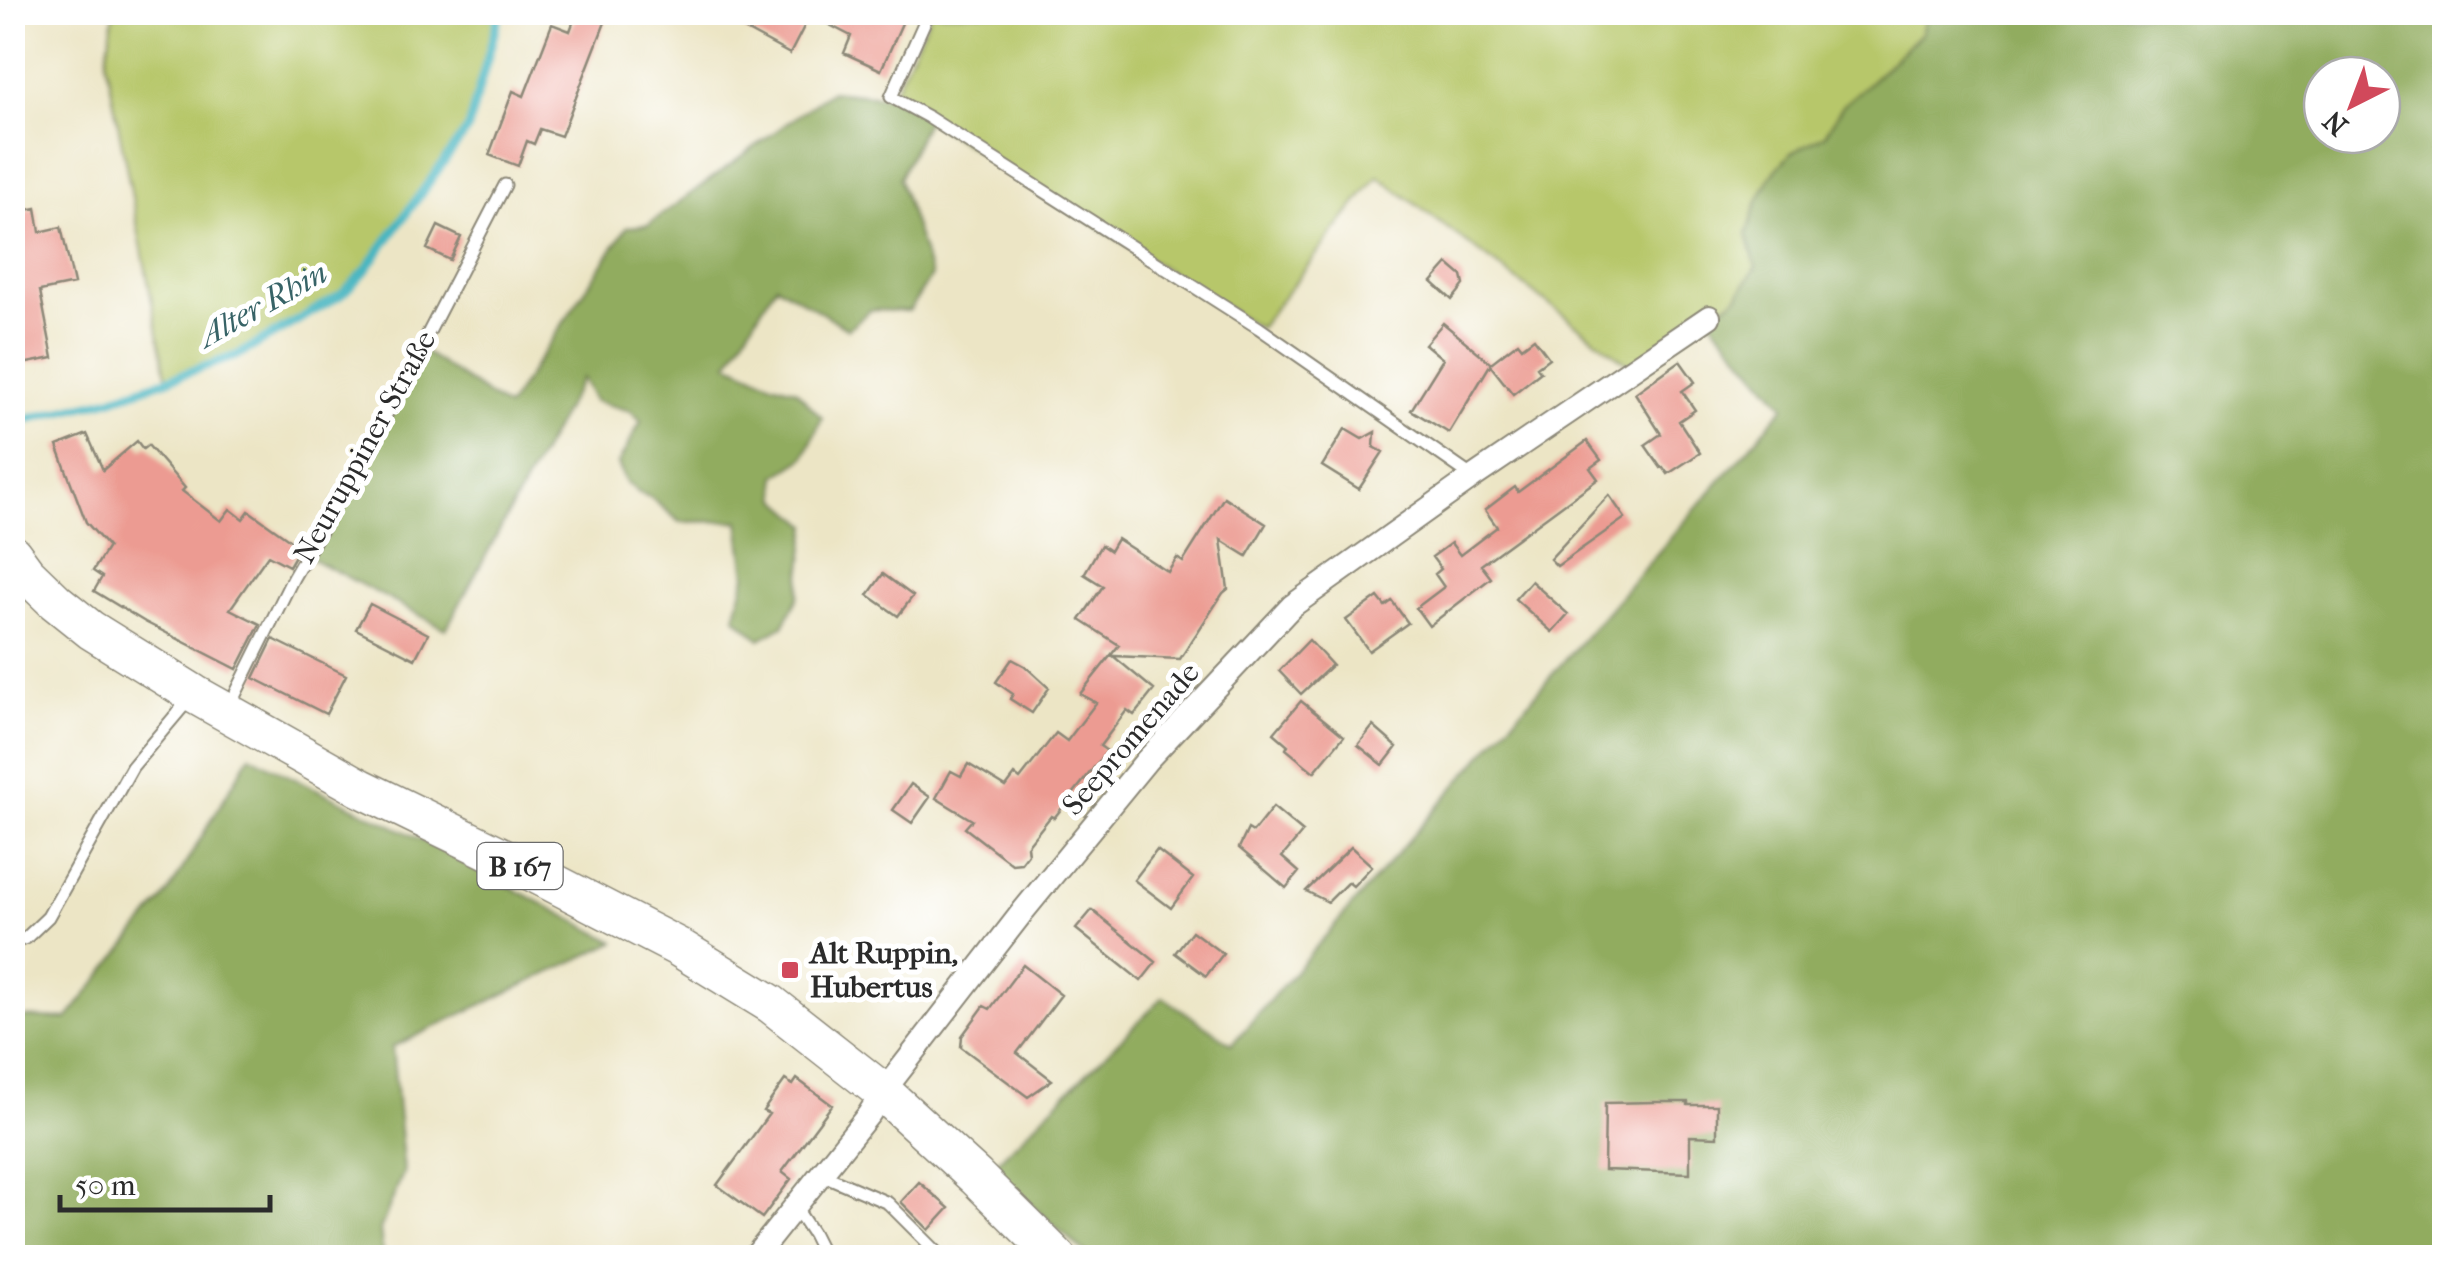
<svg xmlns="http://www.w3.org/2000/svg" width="2457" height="1270" font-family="'IM FELL French Canon',serif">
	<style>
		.green { fill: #b7c76a; stroke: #71794a; stroke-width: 2.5 }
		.forest { fill: #91ac5e; stroke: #5e6c44; stroke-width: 2.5; fill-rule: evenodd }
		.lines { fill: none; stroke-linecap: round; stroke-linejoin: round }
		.stream { stroke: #48b6c1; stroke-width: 9 }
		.building { fill: #ec9b92 }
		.service-casing { stroke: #8c8878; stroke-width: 15 }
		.minor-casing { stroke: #8c8878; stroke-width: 26 }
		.primary-casing { stroke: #8c8878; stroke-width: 41 }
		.service { stroke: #fff; stroke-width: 11 }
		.minor { stroke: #fff; stroke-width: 22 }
		.primary { stroke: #fff; stroke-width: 38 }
		.poi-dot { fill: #d1495b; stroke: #fff; stroke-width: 4 }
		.labels { text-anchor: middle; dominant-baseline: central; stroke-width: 10; stroke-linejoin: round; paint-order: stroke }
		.shield { fill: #fff; stroke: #6b6b6b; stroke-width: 2.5 }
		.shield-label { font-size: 28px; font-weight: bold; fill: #2b2b2b }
		.street-label { font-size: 30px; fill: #2b2b2b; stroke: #fff }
		.poi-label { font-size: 30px; font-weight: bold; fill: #2b2b2b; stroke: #fff; text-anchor: start }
		.water-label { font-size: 32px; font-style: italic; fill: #376367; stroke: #fff }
	</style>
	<rect width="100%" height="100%" fill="#fff"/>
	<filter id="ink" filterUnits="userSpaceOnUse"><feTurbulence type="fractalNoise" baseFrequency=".01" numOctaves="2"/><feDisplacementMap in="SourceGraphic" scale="20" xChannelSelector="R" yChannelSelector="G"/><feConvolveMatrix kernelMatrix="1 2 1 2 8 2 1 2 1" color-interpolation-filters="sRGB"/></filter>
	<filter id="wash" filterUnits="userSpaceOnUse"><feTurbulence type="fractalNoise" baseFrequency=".0048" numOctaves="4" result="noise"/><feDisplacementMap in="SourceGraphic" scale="40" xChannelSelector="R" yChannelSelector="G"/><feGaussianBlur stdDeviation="2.25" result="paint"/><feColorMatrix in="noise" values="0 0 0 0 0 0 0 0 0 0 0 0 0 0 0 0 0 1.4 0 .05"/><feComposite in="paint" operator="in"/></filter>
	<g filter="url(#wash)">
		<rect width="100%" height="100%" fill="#ece5c5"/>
		<path class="green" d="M114 13V12L500 13 468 128 365 271 341 295 238 355 167 380 106 61Z
			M931 13H1927L1921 33 1867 85 1843 105 1825 136 1791 153 1747 234 1756 267 1738 296 1634 368 1378 176 1259 328 891 97Z"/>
		<path class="forest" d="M1927 13H2444V1257H1090L990 1169 1163 997 1232 1044 1785 406 1709 318 1738 296 1756 267 1747 234 1758 201 1771 176 1791 153 1825 135 1843 105 1867 85 1921 34ZM2322 75H2382V135H2322Z
			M831 91 891 97 928 117 899 179 931 276 909 311 870 310 848 329 776 285 728 363 772 383 795 389 822 418 804 458 776 476 778 499 808 525 798 597 783 626 760 639 735 617 746 576 739 521 680 522 650 497 639 493 625 481 618 464 641 421 631 411 594 401 582 378 446 629 305 555 420 349 507 408 627 227 648 225Z
			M250 755 287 775 404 831 615 942 392 1047 404 1171 380 1230 383 1257H13V1017L67 1019 169 892Z"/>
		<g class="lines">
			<path class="stream" d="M12 423 111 399 238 355 341 295 365 271 468 128 500 12"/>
		</g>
		<g id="blocks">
			<path class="building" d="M577 12H609L561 136 540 129 534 144 527 141 518 166 489 155 513 91 524 96 552 24 570 31Z
				M750 12H907L881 70 844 53 851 36 810 15 790 54 742 28Z
				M36 208 40 232 61 227 74 284 40 291 53 358 17 365 12 342V213Z
				M438 226 461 237 450 260 427 249Z
				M1448 264 1462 276 1464 285 1452 300 1432 282Z
				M1443 323 1491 363 1518 342 1522 347 1534 338 1549 358 1537 367 1541 372 1513 394 1490 365 1449 433 1411 410 1443 359 1425 344Z
				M1680 361 1695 382 1682 391 1695 410 1679 421 1700 453 1668 474 1663 467 1661 468 1645 445 1661 434 1635 393Z
				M1345 429 1362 439 1375 432 1374 447 1383 452 1359 489 1322 466Z
				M87 434 103 470 137 441 143 449 148 445 185 488 182 491 221 521 230 509 243 519 249 511 300 547 289 566 268 555 230 609 260 624 237 669 145 622 94 591 102 577 93 571 108 547 86 522 57 446Z
				M1587 441 1601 460 1590 468 1598 479 1481 565 1491 578 1429 626 1416 608 1444 587 1435 574 1441 569 1432 557 1451 543 1460 555 1497 527 1485 510 1515 487 1518 492Z
				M1609 495 1625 518 1557 566 1550 559Z
				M1224 497 1266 524 1247 556 1221 540 1228 589 1223 593 1180 659 1113 656 1154 690 1134 715 1127 710 1100 746 1107 751 1054 818 1051 816 1027 846 1028 854 1021 863 1012 864 965 828 972 820 936 798 951 771 961 776 968 764 1006 787 1015 775 1020 779 1056 733 1067 741 1096 703 1080 694 1119 645 1080 620 1103 586 1084 574 1101 545 1110 551 1117 539 1168 572 1177 558 1183 562Z
				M883 574 913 596 898 616 868 595Z
				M1531 581 1568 614 1552 632 1515 599Z
				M1378 597 1385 606 1392 601 1408 623 1369 651 1346 620Z
				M370 604 428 634 415 659 356 629Z
				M273 639 346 675 326 714 254 678Z
				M1309 640 1332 665 1301 694 1279 671Z
				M1012 659 1025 666 1049 688 1032 713 1010 699 1013 694 996 682Z
				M1301 701 1344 736 1314 772 1286 749 1288 745 1274 733Z
				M1373 726 1397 747 1383 765 1358 745Z
				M911 784 930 797 912 823 893 810Z
				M1273 807 1303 832 1282 857 1299 872 1286 888 1239 848 1248 829 1253 832Z
				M1351 847 1372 866 1353 886 1348 882 1328 902 1306 891Z
				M1157 850 1193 878 1171 908 1134 880Z
				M1092 910 1156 962 1141 981 1076 929Z
				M1192 931 1223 954 1206 976 1175 953Z
				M1023 965 1061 995 1017 1053 1052 1080 1028 1097 961 1047 962 1036 984 1006 990 1009Z
				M797 1079 832 1105 782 1172 791 1179 762 1218 717 1185 769 1114 763 1111 785 1080 793 1085Z
				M1655 1102H1688V1105H1717V1137L1690 1136V1173L1604 1170 1605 1103Z
				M919 1182 949 1208 929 1230 901 1202Z"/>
		</g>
	</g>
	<g filter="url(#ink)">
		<use href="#blocks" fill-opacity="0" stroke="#8c8878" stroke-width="2.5"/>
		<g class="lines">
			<g class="service-casing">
				<path id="service" d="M929 12 891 97 928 117 1259 328 1473 477
					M229 707 293 578 372 442 505 185
					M12 943 26 938 48 917 132 767 191 697
					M821 1174 888 1203 943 1258
					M795 1207 813 1234 825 1258"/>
			</g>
			<g class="minor-casing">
				<path id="minor" d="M754 1258 869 1114 883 1092 1024 910 1147 760 1292 606 1473 477 1709 317"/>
			</g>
			<g class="primary-casing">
				<path id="primary" d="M12 554 26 573 56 602 91 630 194 694 361 788 517 864 678 947 771 1004 883 1092 976 1177 1058 1258"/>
			</g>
			<use href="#service" class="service"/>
			<use href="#minor" class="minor"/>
			<use href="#primary" class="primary"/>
		</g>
	</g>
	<rect class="poi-dot" x="780" y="960" width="20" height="20" rx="5"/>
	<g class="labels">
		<rect class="shield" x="477.5" y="843" width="85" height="46" rx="8"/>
		<g class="shield-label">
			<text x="520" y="866">B 167</text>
		</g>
		<g class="street-label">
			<text transform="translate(365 447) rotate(-61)">Neuruppiner Straße</text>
			<text transform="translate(1131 739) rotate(-49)">Seepromenade</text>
		</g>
		<g class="poi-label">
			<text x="810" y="953">Alt Ruppin,<tspan x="810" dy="34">Hubertus</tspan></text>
		</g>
		<g class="water-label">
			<text transform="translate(263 304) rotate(-29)">Alter Rhin</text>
		</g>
	</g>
	<rect width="2457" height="1270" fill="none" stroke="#fff" stroke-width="50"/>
	<g transform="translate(2352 105) rotate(222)"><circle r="48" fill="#ffffff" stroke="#aaaaaa" stroke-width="2.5"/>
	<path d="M0-8L18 38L0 25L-18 38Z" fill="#d1495b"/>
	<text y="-15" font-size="28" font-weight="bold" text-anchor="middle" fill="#2b2b2b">N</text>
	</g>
	<path d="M60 1195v15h210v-15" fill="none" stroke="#2b2b2b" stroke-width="5"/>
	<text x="75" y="1195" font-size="30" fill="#2b2b2b" stroke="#ffffff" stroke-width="8" paint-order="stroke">50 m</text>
</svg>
